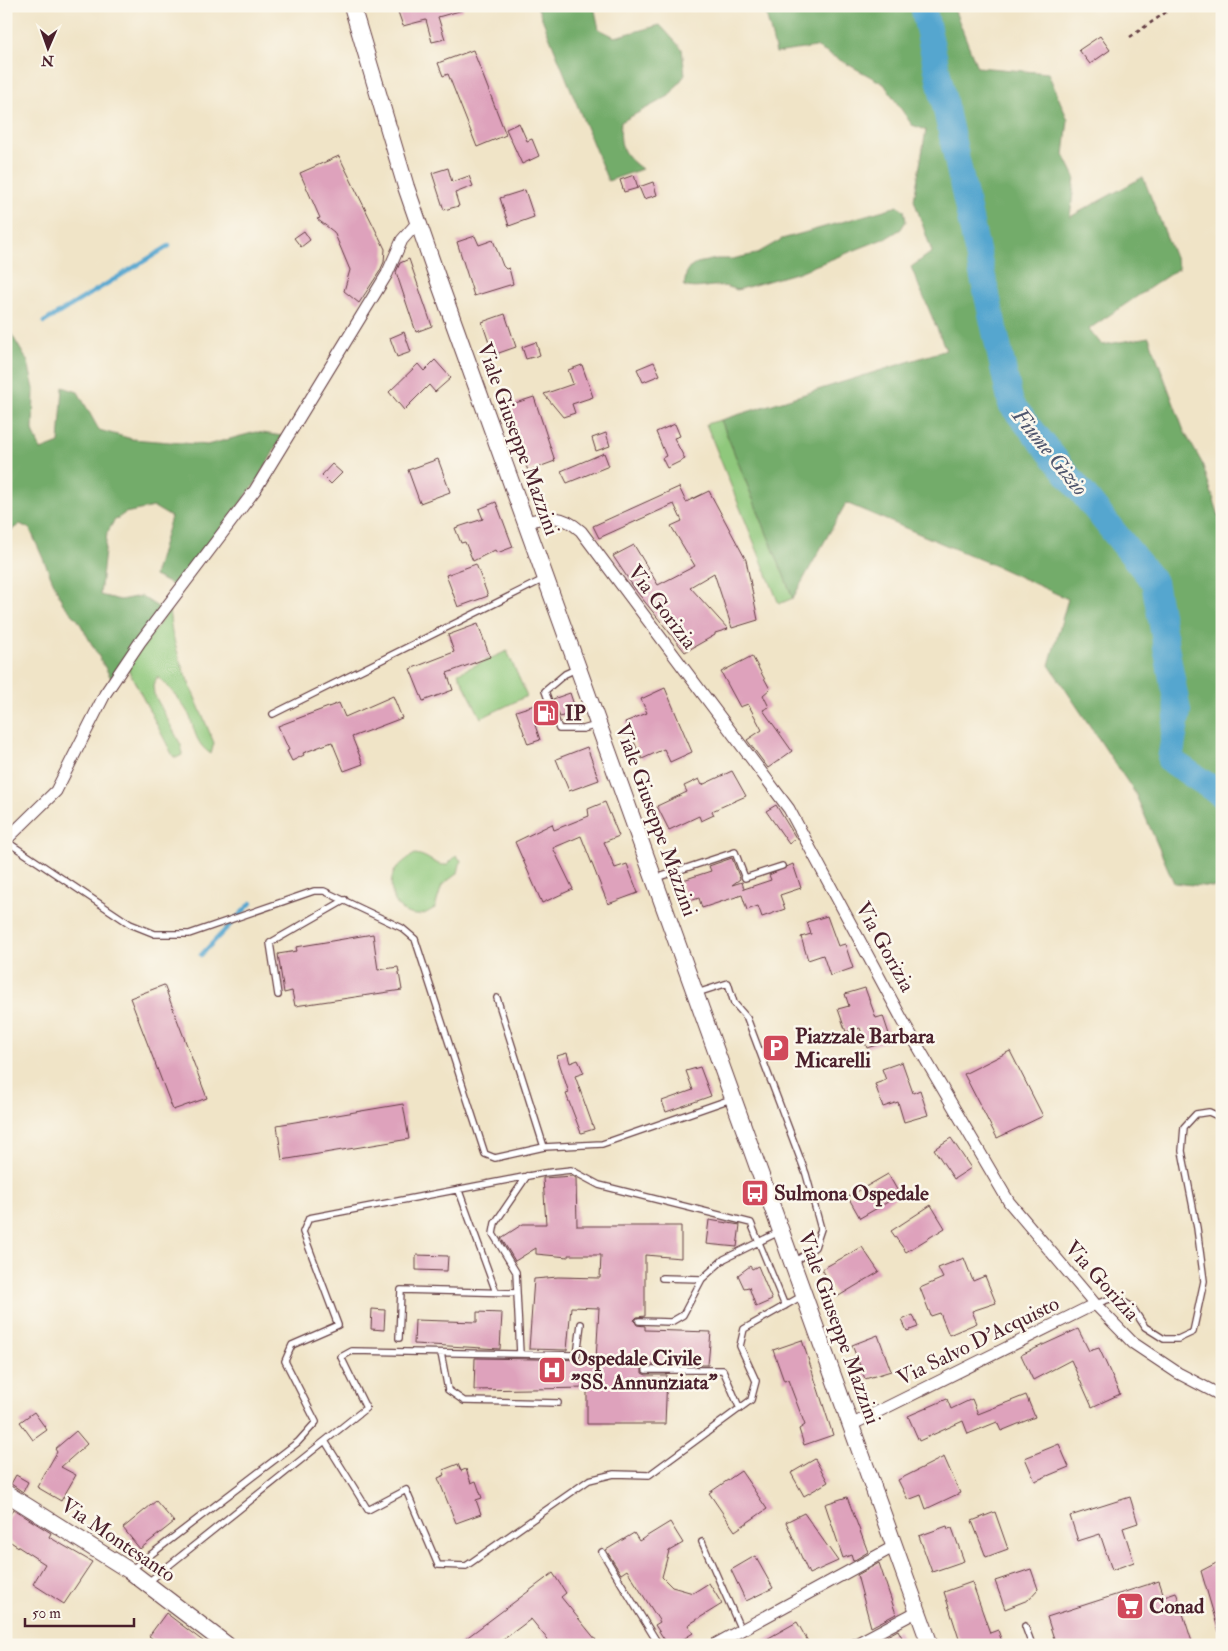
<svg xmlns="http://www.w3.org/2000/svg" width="1228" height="1651" font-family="'IM FELL Double Pica',serif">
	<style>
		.green { fill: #8fc87b; stroke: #6c7453 }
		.forest { fill: #73ac6b; stroke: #5e664b }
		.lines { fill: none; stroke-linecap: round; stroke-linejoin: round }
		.stream { stroke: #54a6cf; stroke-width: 4.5 }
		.river { stroke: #54a6cf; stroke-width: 26 }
		.building { fill: #dea2bc }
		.lane-casing { stroke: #633d42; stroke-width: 8 }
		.street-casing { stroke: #633d42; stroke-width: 13 }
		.secondary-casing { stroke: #633d42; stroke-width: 18 }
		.path { stroke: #633d42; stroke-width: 2.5; stroke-dasharray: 4 4; stroke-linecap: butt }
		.lane { stroke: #fff; stroke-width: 5.5 }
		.street { stroke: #fff; stroke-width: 11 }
		.secondary { stroke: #fff; stroke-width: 16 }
		.labels { text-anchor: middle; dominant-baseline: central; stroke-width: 5; stroke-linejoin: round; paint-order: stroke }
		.street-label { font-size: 21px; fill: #4a1f2b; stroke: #fbf7ec }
		.poi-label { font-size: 21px; font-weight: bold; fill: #4a1f2b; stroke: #fbf7ec; text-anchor: start }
		.water-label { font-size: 22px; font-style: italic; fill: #4e556d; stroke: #fbf7ec }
	</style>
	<rect width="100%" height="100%" fill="#fbf7ec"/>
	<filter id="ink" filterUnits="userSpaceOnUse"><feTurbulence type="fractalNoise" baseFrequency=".02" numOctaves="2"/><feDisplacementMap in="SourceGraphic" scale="10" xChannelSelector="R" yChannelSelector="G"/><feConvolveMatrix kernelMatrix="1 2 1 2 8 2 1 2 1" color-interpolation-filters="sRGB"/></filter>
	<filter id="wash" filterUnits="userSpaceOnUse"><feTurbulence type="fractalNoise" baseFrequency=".0096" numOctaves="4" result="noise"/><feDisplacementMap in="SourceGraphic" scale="20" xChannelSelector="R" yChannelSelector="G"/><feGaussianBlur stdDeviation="1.12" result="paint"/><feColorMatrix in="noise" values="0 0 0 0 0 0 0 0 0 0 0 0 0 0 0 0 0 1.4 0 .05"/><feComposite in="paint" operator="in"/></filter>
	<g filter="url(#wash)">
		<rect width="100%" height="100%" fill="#f0e4c7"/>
		<path class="green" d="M721 420 793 598 779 604 706 424Z
			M169 610 172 633 181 664 214 743 211 754C197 745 195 733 190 717 186 707 166 682 157 677L153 686 154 694 181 745 182 755 176 758 173 756 128 669 133 660Z
			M507 651 527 696 481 718 458 673Z
			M415 854C428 855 434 866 447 865L456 856 461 860 458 873 442 885 435 908C429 911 423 916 416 915 396 915 386 889 394 872 398 865 408 858 415 854Z"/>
		<path class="forest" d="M537 6H594L599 29 615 37 660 25 682 49 685 75 669 96 621 122C619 147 622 154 642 169L608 181Z
			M764 6H953L977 67 1048 73 1068 120 1064 155 1075 177 1070 217 1143 177 1179 268 1089 329 1102 345 1149 337 1184 431 1202 463 1222 525V888L1174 883 1135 793 1049 665 1068 599 998 567 846 503 793 598 721 420 946 350 911 267 932 252 914 200 926 130 912 125 884 84 816 47 776 53Z
			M898 206 904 210 906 221 901 229 888 237 799 272 737 290C715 280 700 292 684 286L687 270 697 263 716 259H732L756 254 782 239Z
			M6 325 28 362 34 389 33 431 41 450 59 443 63 387 78 392 99 430 132 439 207 445 256 432 282 436 258 480 177 587 154 576 171 517 154 507 125 513 114 521 107 533 100 595 120 600 141 596 161 609 111 678 78 620 63 604 30 529 20 524 6 534Z"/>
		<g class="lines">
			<path class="stream" d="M44 322 169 246
				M201 955 251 903"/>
			<path class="river" d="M923 6 1011 404 1154 582 1178 711 1170 760 1222 795"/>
		</g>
		<g id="blocks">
			<path class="building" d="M396 6H463V10L438 17 445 39 432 42 426 20 403 26Z
				M1100 36 1110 50 1090 64 1079 50Z
				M473 50 506 135 477 147 448 74 443 76 438 63Z
				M519 123 527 141 532 139 539 156 522 164 506 129Z
				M339 156 385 249 384 262 380 271 359 303 344 291 350 270 334 232 317 219 320 218 300 173Z
				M448 168 452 182 469 176 473 186 455 193 459 206 444 210 432 173Z
				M634 175 638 188 624 192 620 180Z
				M653 182 657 195 644 199 639 187Z
				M525 190 534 217 509 226 500 198Z
				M304 231 310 240 301 247 294 238Z
				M475 236 479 245 493 240 503 266 506 269 509 268 513 284 474 296 457 242Z
				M409 259 432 326 416 332 396 272 400 263Z
				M505 314 516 347 493 355 482 322Z
				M404 332 411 352 397 357 390 338Z
				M536 342 540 355 526 359 522 347Z
				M435 360 451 378 435 392 429 385 404 410 389 392 418 364 424 371Z
				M654 362 660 375 643 382 637 369Z
				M582 365 593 397 572 404 575 413 563 417 544 394 573 384 568 370Z
				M534 397 555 461 528 471 506 406Z
				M675 424 680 436 674 438 685 459 667 468 662 458 666 456 656 432Z
				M606 433 610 446 596 451 592 438Z
				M604 453 609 466 567 483 561 471Z
				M438 459 450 492 420 503 408 470Z
				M332 464 342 473 331 484 322 475Z
				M679 487 686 502 709 491 746 560 758 620 732 628 714 573 690 587 728 629 715 633V635L685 652 637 592 613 556 634 545 658 585 695 566 671 526 682 521 674 504 599 538 593 526Z
				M496 502 513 547 497 553 495 550 473 561 465 542 461 543 455 528 483 519 479 509Z
				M476 564 488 596 458 607 446 575Z
				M478 624 490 657 447 673 453 690 423 701 410 669 454 652 448 635Z
				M752 656 770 689 763 695 769 707 763 710 792 751 768 768 747 740 762 730 748 704 740 707 721 672Z
				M665 688 692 752 670 762 664 749 642 759 625 722 647 713 641 699Z
				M570 693 576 711 560 717 553 699Z
				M393 696 402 718 352 737 363 764 344 771 332 742 303 753 304 755 292 761 287 751 289 750 278 726 339 703 345 717Z
				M544 702 551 720 535 725 540 740 528 744 516 711Z
				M587 747 599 780 569 791 556 759Z
				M732 771 746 796 712 811 714 815 701 821 699 816 669 830 657 806 687 792 684 786 699 779 702 785Z
				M605 802 619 836 604 842 615 868 627 864 638 893 608 904 581 836 553 848 573 889 542 903 515 842 552 824 554 830 589 816 588 809Z
				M776 805 796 838 789 844 766 811Z
				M732 858 740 879 732 885 742 882 744 889 771 880 769 875 793 864 801 888 780 895 785 909 762 917 758 906 747 910 742 895 702 908 699 898 687 902 680 881 711 871 709 866Z
				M827 916 838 946 845 944 853 968 830 976 823 955 808 960 801 937 811 934 807 922Z
				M373 934 378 970 398 967 402 990 295 1006 292 991 284 993 278 954 297 951 296 947Z
				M164 985 207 1098 173 1110 130 998Z
				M865 988 876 1018 883 1016 891 1040 867 1048 860 1028 846 1032 838 1009 849 1006 845 994Z
				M1010 1051 1043 1116 997 1138 964 1074Z
				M567 1053 570 1063 578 1060 584 1073 575 1076 594 1129 581 1133 566 1094 569 1093 557 1056Z
				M902 1062 913 1093 920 1090 928 1115 904 1122 898 1102 883 1107 875 1084 886 1080 882 1069Z
				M700 1067 711 1096 666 1112 662 1101 693 1090 686 1071Z
				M403 1104 409 1139 282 1160 277 1125Z
				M951 1138 971 1168 954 1179 934 1149Z
				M888 1174 900 1195 860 1218 848 1197Z
				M573 1176 576 1178 577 1226H681V1258L645 1255V1316L637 1317 634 1320 637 1325 645 1326V1330L711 1332 708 1365H646L642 1368V1373L646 1375H667L665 1424H587V1388L474 1390 475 1358 596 1360 599 1308 571 1307 567 1350 529 1349 534 1279 558 1277 600 1278 601 1255H568V1257L536 1254V1248L515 1261 501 1238 523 1224H546L543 1178Z
				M931 1205 945 1228 906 1252 891 1231Z
				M709 1220 740 1225 737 1247 706 1244Z
				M862 1247 879 1272 837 1297 822 1269Z
				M416 1255 448 1256 447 1271 416 1270Z
				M964 1258 973 1281 985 1276 996 1303 972 1311 977 1323 949 1335 940 1313 931 1316 920 1288 943 1278 938 1268Z
				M750 1266 752 1269 758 1266 772 1300 756 1307 749 1287 744 1288 738 1275Z
				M372 1309 385 1310 384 1330 371 1329Z
				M477 1312 502 1313 500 1349 414 1344 415 1320 477 1322Z
				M913 1315 918 1327 907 1331 902 1320Z
				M1078 1329 1089 1351 1099 1348 1120 1394 1092 1407 1071 1360 1033 1380 1021 1355Z
				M878 1335 891 1371 865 1379 852 1345Z
				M802 1340 833 1435 804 1445 799 1429 805 1425 788 1380 784 1381 773 1350Z
				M1026 1395 1035 1417 1001 1431 997 1422 968 1434 963 1421 919 1441 908 1416 947 1399 951 1409 972 1399 978 1414Z
				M34 1412 47 1430 33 1440 20 1422Z
				M76 1431 87 1444 61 1467 76 1475 61 1501 37 1487 57 1452 55 1449Z
				M1059 1444 1069 1467 1035 1481 1025 1458Z
				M944 1457 960 1493 926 1509 921 1495 908 1500 898 1480Z
				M815 1459 828 1482 804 1496 791 1473Z
				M458 1464 461 1471 466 1469 471 1483 476 1481 482 1498 476 1500 481 1514 456 1523 438 1478 445 1475 443 1470Z
				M741 1471 767 1509 735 1531 709 1493Z
				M16 1475 28 1482 23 1492 11 1484Z
				M847 1497 868 1552 853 1561 851 1555 843 1558 825 1504Z
				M1130 1497 1138 1523 1123 1528 1134 1562 1112 1570 1100 1534 1078 1541 1070 1516Z
				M156 1501 174 1522 140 1549 123 1528Z
				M13 1509 51 1533 49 1537 92 1562 64 1604 33 1584 45 1564 6 1539V1521Z
				M995 1512 1008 1549 986 1557 972 1521Z
				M804 1513 838 1561 809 1574 786 1522Z
				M670 1522 683 1543 669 1551 662 1577 672 1587 693 1593 709 1583 722 1604 688 1625 693 1633 674 1645H668L655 1625 660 1622 627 1570 621 1574 606 1550 634 1533 639 1541Z
				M947 1526 948 1529 952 1528 964 1561 932 1572 919 1536Z
				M755 1556 773 1588 746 1601 731 1570Z
				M1222 1560V1631L1219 1632 1201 1571Z
				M879 1563 896 1614 871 1627 857 1575Z
				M1031 1569 1038 1589 1028 1600 1005 1609 995 1581Z
				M553 1573 566 1593 561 1597 596 1640 590 1645H552L531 1619 496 1645H457Z
				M1159 1581 1164 1596 1176 1592 1193 1645H1056L1047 1617Z
				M972 1582 990 1633 998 1630 1003 1645H961L944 1592Z
				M166 1613 208 1645H161L149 1636Z
				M797 1622 810 1645H756Z
				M898 1630 906 1645H876V1642Z"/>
		</g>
	</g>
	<g filter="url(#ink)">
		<use href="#blocks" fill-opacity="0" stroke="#633d42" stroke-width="1"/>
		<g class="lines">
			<g class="lane-casing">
				<path id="lane" d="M576 669 565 674 545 691 559 729H583L597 725
					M273 714 544 579
					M6 841 130 924 155 934H189L314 891H324L402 928 415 939 485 1154 495 1158 544 1147 602 1144 731 1099
					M656 878 735 852 745 878 782 866
					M697 993 728 983 734 1003 747 1018 806 1174 821 1229 815 1247 795 1262
					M278 995 270 943 345 900
					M497 998 544 1147
					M459 1191 496 1292
					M662 1278 702 1279
					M1095 1304 1116 1297 1132 1307 1145 1327 1164 1339H1178L1193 1332 1204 1281 1197 1228 1182 1151 1184 1127 1196 1114 1209 1112 1222 1118
					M639 1321 671 1322 683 1315 702 1279 724 1259 779 1232
					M399 1338 401 1290 517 1293
					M441 1353 448 1390 464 1401 558 1403
					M520 1354 516 1272 493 1234 495 1223 527 1176
					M646 1370H723L740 1409
					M325 1441 368 1510 406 1490 438 1565 466 1566 589 1480 614 1474 649 1475 751 1400 756 1381 740 1346 744 1329 802 1296
					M702 1542 741 1630
					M602 1552 659 1645
					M132 1569 298 1442 316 1422 285 1361 292 1345 338 1325 303 1232 309 1218 544 1173 571 1170 599 1185 751 1223 785 1306
					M147 1583 366 1408 341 1357 352 1351 577 1355 581 1324
					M1025 1626 1032 1645"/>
			</g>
			<g class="street-casing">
				<path id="street" d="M526 522C549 516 562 514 581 531L789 809 903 1021 1009 1202 1095 1304 1133 1343 1178 1373 1222 1396
					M6 840 56 791 105 694 140 642 255 490 387 274 402 240 418 222
					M851 1425 1095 1304
					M714 1645 895 1546
					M854 1645 918 1611"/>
			</g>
			<g class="secondary-casing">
				<path id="secondary" d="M352 6 406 187 435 271 930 1645
					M6 1493 130 1571 227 1645"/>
			</g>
			<path class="path" d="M1130 37 1175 6"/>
			<use href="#lane" class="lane"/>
			<use href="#street" class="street"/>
			<use href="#secondary" class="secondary"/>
		</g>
	</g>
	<defs>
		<g id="fuel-square" transform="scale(1.4375)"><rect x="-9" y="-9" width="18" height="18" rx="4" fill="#d1495b" stroke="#fbf7ec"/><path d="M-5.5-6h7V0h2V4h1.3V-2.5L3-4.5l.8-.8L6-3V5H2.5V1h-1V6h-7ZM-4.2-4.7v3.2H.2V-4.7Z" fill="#fff"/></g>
		<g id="parking-square" transform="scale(1.4375)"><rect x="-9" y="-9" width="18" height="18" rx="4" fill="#d1495b" stroke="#fbf7ec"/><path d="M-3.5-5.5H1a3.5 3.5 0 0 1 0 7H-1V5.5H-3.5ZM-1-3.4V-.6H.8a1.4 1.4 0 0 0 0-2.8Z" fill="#fff"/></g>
		<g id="bus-square" transform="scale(1.4375)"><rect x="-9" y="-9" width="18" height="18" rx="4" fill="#d1495b" stroke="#fbf7ec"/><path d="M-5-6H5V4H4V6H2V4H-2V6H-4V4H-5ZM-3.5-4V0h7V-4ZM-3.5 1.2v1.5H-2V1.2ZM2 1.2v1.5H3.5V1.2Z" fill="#fff"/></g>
		<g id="hospital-square" transform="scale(1.4375)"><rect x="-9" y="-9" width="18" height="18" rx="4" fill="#d1495b" stroke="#fbf7ec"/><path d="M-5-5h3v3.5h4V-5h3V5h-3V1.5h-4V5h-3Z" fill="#fff"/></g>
		<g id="supermarket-square" transform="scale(1.4375)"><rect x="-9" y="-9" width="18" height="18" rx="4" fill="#d1495b" stroke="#fbf7ec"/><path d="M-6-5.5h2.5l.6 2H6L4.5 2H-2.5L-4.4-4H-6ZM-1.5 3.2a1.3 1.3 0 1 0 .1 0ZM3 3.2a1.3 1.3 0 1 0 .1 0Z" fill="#fff"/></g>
	</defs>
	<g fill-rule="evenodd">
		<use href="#fuel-square" x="546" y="713"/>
		<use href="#parking-square" x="776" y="1048"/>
		<use href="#bus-square" x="755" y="1193"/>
		<use href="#hospital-square" x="552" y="1370"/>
		<use href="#supermarket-square" x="1130" y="1606"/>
	</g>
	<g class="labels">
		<g class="street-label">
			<text transform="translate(518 439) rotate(70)">Viale Giuseppe Mazzini</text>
			<text transform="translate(662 607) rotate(53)">Via Gorizia</text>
			<text transform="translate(656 820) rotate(70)">Viale Giuseppe Mazzini</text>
			<text transform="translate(885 947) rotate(61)">Via Gorizia</text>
			<text transform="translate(1102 1281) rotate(48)">Via Gorizia</text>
			<text transform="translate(839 1328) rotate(70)">Viale Giuseppe Mazzini</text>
			<text transform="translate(978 1341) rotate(-26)">Via Salvo D'Acquisto</text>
			<text transform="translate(118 1540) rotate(34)">Via Montesanto</text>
		</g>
		<g class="poi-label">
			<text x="565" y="713">IP</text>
			<text x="795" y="1036">Piazzale Barbara<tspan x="795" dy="24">Micarelli</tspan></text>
			<text x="774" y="1193">Sulmona Ospedale</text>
			<text x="571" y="1358">Ospedale Civile<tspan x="571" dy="24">"SS. Annunziata"</tspan></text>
			<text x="1149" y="1606">Conad</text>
		</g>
		<g class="water-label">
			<text transform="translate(1050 452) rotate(51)">Fiume Gizio</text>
		</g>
	</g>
	<rect width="1228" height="1651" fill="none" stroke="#fbf7ec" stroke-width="25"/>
	<g transform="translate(48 48) rotate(182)" stroke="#fbf7ec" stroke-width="4" paint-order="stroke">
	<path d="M0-4L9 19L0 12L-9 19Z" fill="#4a1f2b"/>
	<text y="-8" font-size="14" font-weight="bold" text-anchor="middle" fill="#4a1f2b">N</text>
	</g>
	<path d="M25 1618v8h109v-8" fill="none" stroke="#4a1f2b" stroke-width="2.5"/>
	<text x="32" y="1618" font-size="15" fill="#4a1f2b" stroke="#fbf7ec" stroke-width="4" paint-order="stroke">50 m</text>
</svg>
